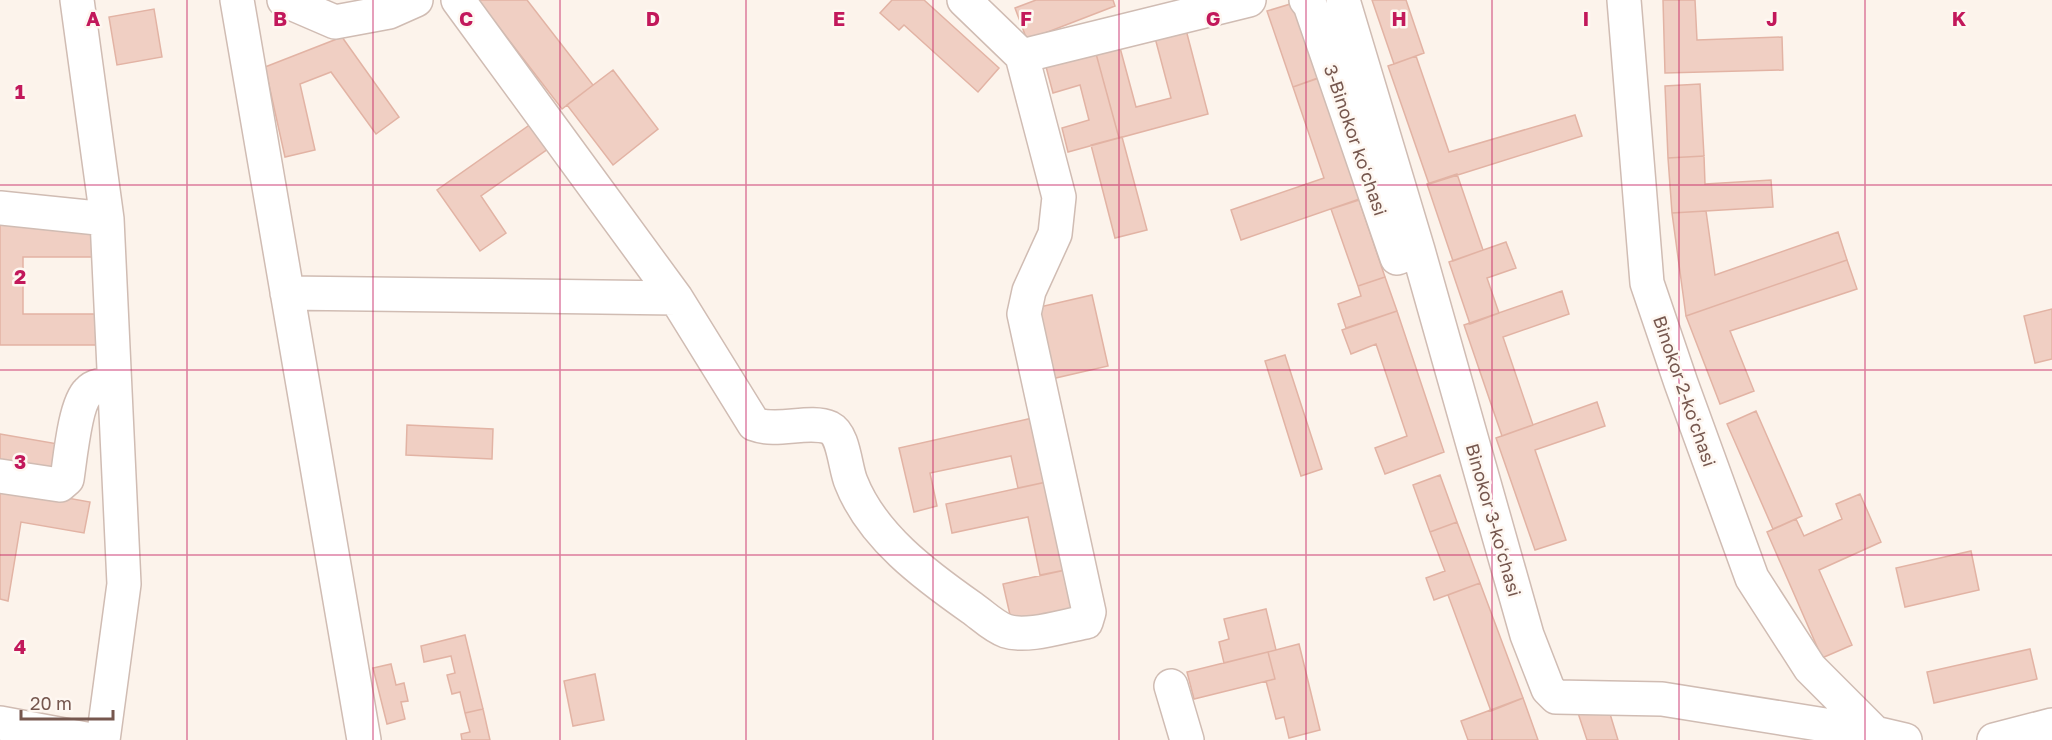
<svg xmlns="http://www.w3.org/2000/svg" width="2052" height="740" font-family="'Golos Text',sans-serif">
	<style>
		.building { fill: #f0cfc3; stroke: #e2b3a4; stroke-width: 1.5 }
		.lines { fill: none; stroke-linecap: round; stroke-linejoin: round }
		.minor-casing { stroke: #d0bcb3; stroke-width: 36 }
		.minor { stroke: #fff; stroke-width: 33 }
		.grid { fill: none; stroke: #c2185b; stroke-width: 1.5; stroke-opacity: 0.55 }
		.labels { text-anchor: middle; dominant-baseline: central; stroke-width: 5; stroke-linejoin: round; paint-order: stroke }
		.street-label { font-size: 18px; fill: #76574e; stroke: #fef7f1 }
		.grid-label { font-size: 20px; text-anchor: middle; font-weight: bold; fill: #c2185b; stroke: #fef7f1; stroke-width: 5; stroke-linejoin: round; paint-order: stroke }
	</style>
	<rect width="100%" height="100%" fill="#fcf3eb"/>
	<path class="building" d="M478 0H527L593 85 562 109Z
		M892 0H924L999 68 978 92 904 25 899 30 880 13Z
		M1036 0H1113L1115 6 1027 40 1015 8Z
		M1372 0H1406L1424 53 1394 64Z
		M1663 0H1695L1697 40 1782 37 1783 70 1665 73Z
		M1297 2 1322 77 1293 87 1267 11Z
		M154 9 162 57 117 65 109 17Z
		M1185 26 1208 114 1119 138 1095 50 1119 44 1136 107 1171 98 1154 34Z
		M342 37 399 117 376 134 331 72 300 84 315 150 285 157 265 67Z
		M1095 50 1119 138 1068 152 1062 128 1089 120 1080 85 1053 93 1045 63Z
		M1416 56 1449 152 1575 115 1582 136 1429 184 1388 66Z
		M613 70 658 129 613 165 567 105Z
		M1326 75 1368 196 1241 240 1231 210 1324 178 1293 87Z
		M1700 84 1704 156 1668 158 1665 86Z
		M538 119 555 144 481 196 506 233 480 251 437 190Z
		M1122 137 1147 230 1115 238 1091 145Z
		M1704 156 1705 184 1771 180 1773 207 1672 213 1668 158Z
		M1457 174 1483 250 1453 261 1427 184Z
		M1359 200 1385 277 1358 286 1331 209Z
		M1706 211 1715 275 1838 232 1847 260 1686 316 1672 213Z
		M0 225H101V257H23V314H101L100 345H0Z
		M1506 242 1516 268 1487 278 1499 313 1470 324 1449 262Z
		M1847 260 1857 289 1730 331 1754 391 1720 404 1686 316Z
		M1385 277 1397 311 1346 328 1338 304 1361 296 1358 286Z
		M1562 291 1569 314 1503 337 1533 425 1502 436 1464 325Z
		M1092 295 1108 366 1047 380 1031 309Z
		M2052 309V359L2035 363 2024 316Z
		M1397 311 1444 452 1385 474 1375 448 1407 436 1376 344 1351 354 1342 330Z
		M1285 355 1322 469 1301 476 1265 361Z
		M1597 402 1605 426 1535 450 1566 540 1535 550 1496 438Z
		M1756 411 1802 516 1773 529 1727 424Z
		M1037 417 1051 481 1018 488 1011 456 930 473 937 506 914 512 899 448Z
		M407 425 493 429 492 459 406 455Z
		M0 434 64 445 59 473 0 463Z
		M1440 475 1457 522 1430 532 1413 485Z
		M1051 481 1070 569 1040 575 1028 517 952 533 946 504Z
		M0 486 90 502 84 533 21 522 8 601 0 599Z
		M1860 494 1881 542 1819 570 1852 645 1822 658 1767 532 1796 519 1804 536 1842 519 1836 504Z
		M1457 522 1480 583 1434 600 1426 578 1445 571 1430 532Z
		M1971 551 1979 590 1905 607 1896 568Z
		M1070 569 1080 613 1013 628 1003 584Z
		M1480 583 1523 698 1491 711 1448 595Z
		M1266 609 1276 650 1224 663 1219 642 1229 639 1224 619Z
		M465 635 483 709 465 713 460 692 452 694 447 675 455 673 451 656 424 662 421 646Z
		M1299 644 1320 730 1289 738 1284 717 1276 719 1266 681 1275 679 1268 652Z
		M2030 649 2037 679 1934 703 1927 672Z
		M1268 652 1275 679 1194 699 1187 672Z
		M391 664 396 685 404 683 408 701 401 702 405 719 387 724 373 668Z
		M595 674 604 720 573 726 564 681Z
		M1523 698 1538 740H1468L1461 721Z
		M1607 704 1618 740H1587L1578 713Z
		M483 709 490 740H462L461 734 470 732 465 713Z"/>
	<g class="lines">
		<g class="minor-casing">
			<path id="minor" d="M77 0 107 219 124 584 103 740
				M237 0 364 740
				M284 0 335 22 389 12 416 0
				M458 0 676 298 754 424C777 433 810 419 830 428 844 435 845 468 851 482 872 536 925 575 972 608 982 615 994 627 1006 631 1027 638 1063 626 1086 622L1089 612 1024 314 1029 291 1055 234 1059 197 1022 56 964 0
				M1306 0 1310 5 1397 258 1418 250
				M1343 0 1418 250 1527 635 1548 689 1556 697 1662 699 1875 733 1905 740
				M1624 0 1647 283 1681 383 1752 578 1810 668 1875 733
				M1022 56 1249 0
				M0 208 107 219
				M287 293 676 298
				M0 476 60 485 67 479C70 460 75 404 88 392 95 384 104 385 114 385
				M1171 686 1187 740
				M0 723 91 740
				M1994 740 2052 725"/>
		</g>
		<use href="#minor" class="minor"/>
	</g>
	<path class="grid" d="M187 0V740M373 0V740M560 0V740M746 0V740M933 0V740M1119 0V740M1306 0V740M1492 0V740M1679 0V740M1865 0V740M0 185H2052M0 370H2052M0 555H2052"/>
	<g class="labels">
		<g class="street-label">
			<text transform="translate(1356 140) rotate(71)">3-Binokor koʻchasi</text>
			<text transform="translate(1685 391) rotate(71)">Binokor 2-koʻchasi</text>
			<text transform="translate(1494 520) rotate(74)">Binokor 3-koʻchasi</text>
		</g>
	</g>
	<g class="grid-label">
		<text x="93" y="26">A</text>
		<text x="280" y="26">B</text>
		<text x="466" y="26">C</text>
		<text x="653" y="26">D</text>
		<text x="839" y="26">E</text>
		<text x="1026" y="26">F</text>
		<text x="1213" y="26">G</text>
		<text x="1399" y="26">H</text>
		<text x="1586" y="26">I</text>
		<text x="1772" y="26">J</text>
		<text x="1959" y="26">K</text>
		<text x="20" y="99">1</text>
		<text x="20" y="284">2</text>
		<text x="20" y="469">3</text>
		<text x="20" y="654">4</text>
	</g>
	<path d="M21 710v9h92v-9" fill="none" stroke="#76574e" stroke-width="3"/>
	<text x="30" y="710" font-size="18" fill="#76574e" stroke="#fef7f1" stroke-width="4.5" paint-order="stroke">20 m</text>
</svg>
